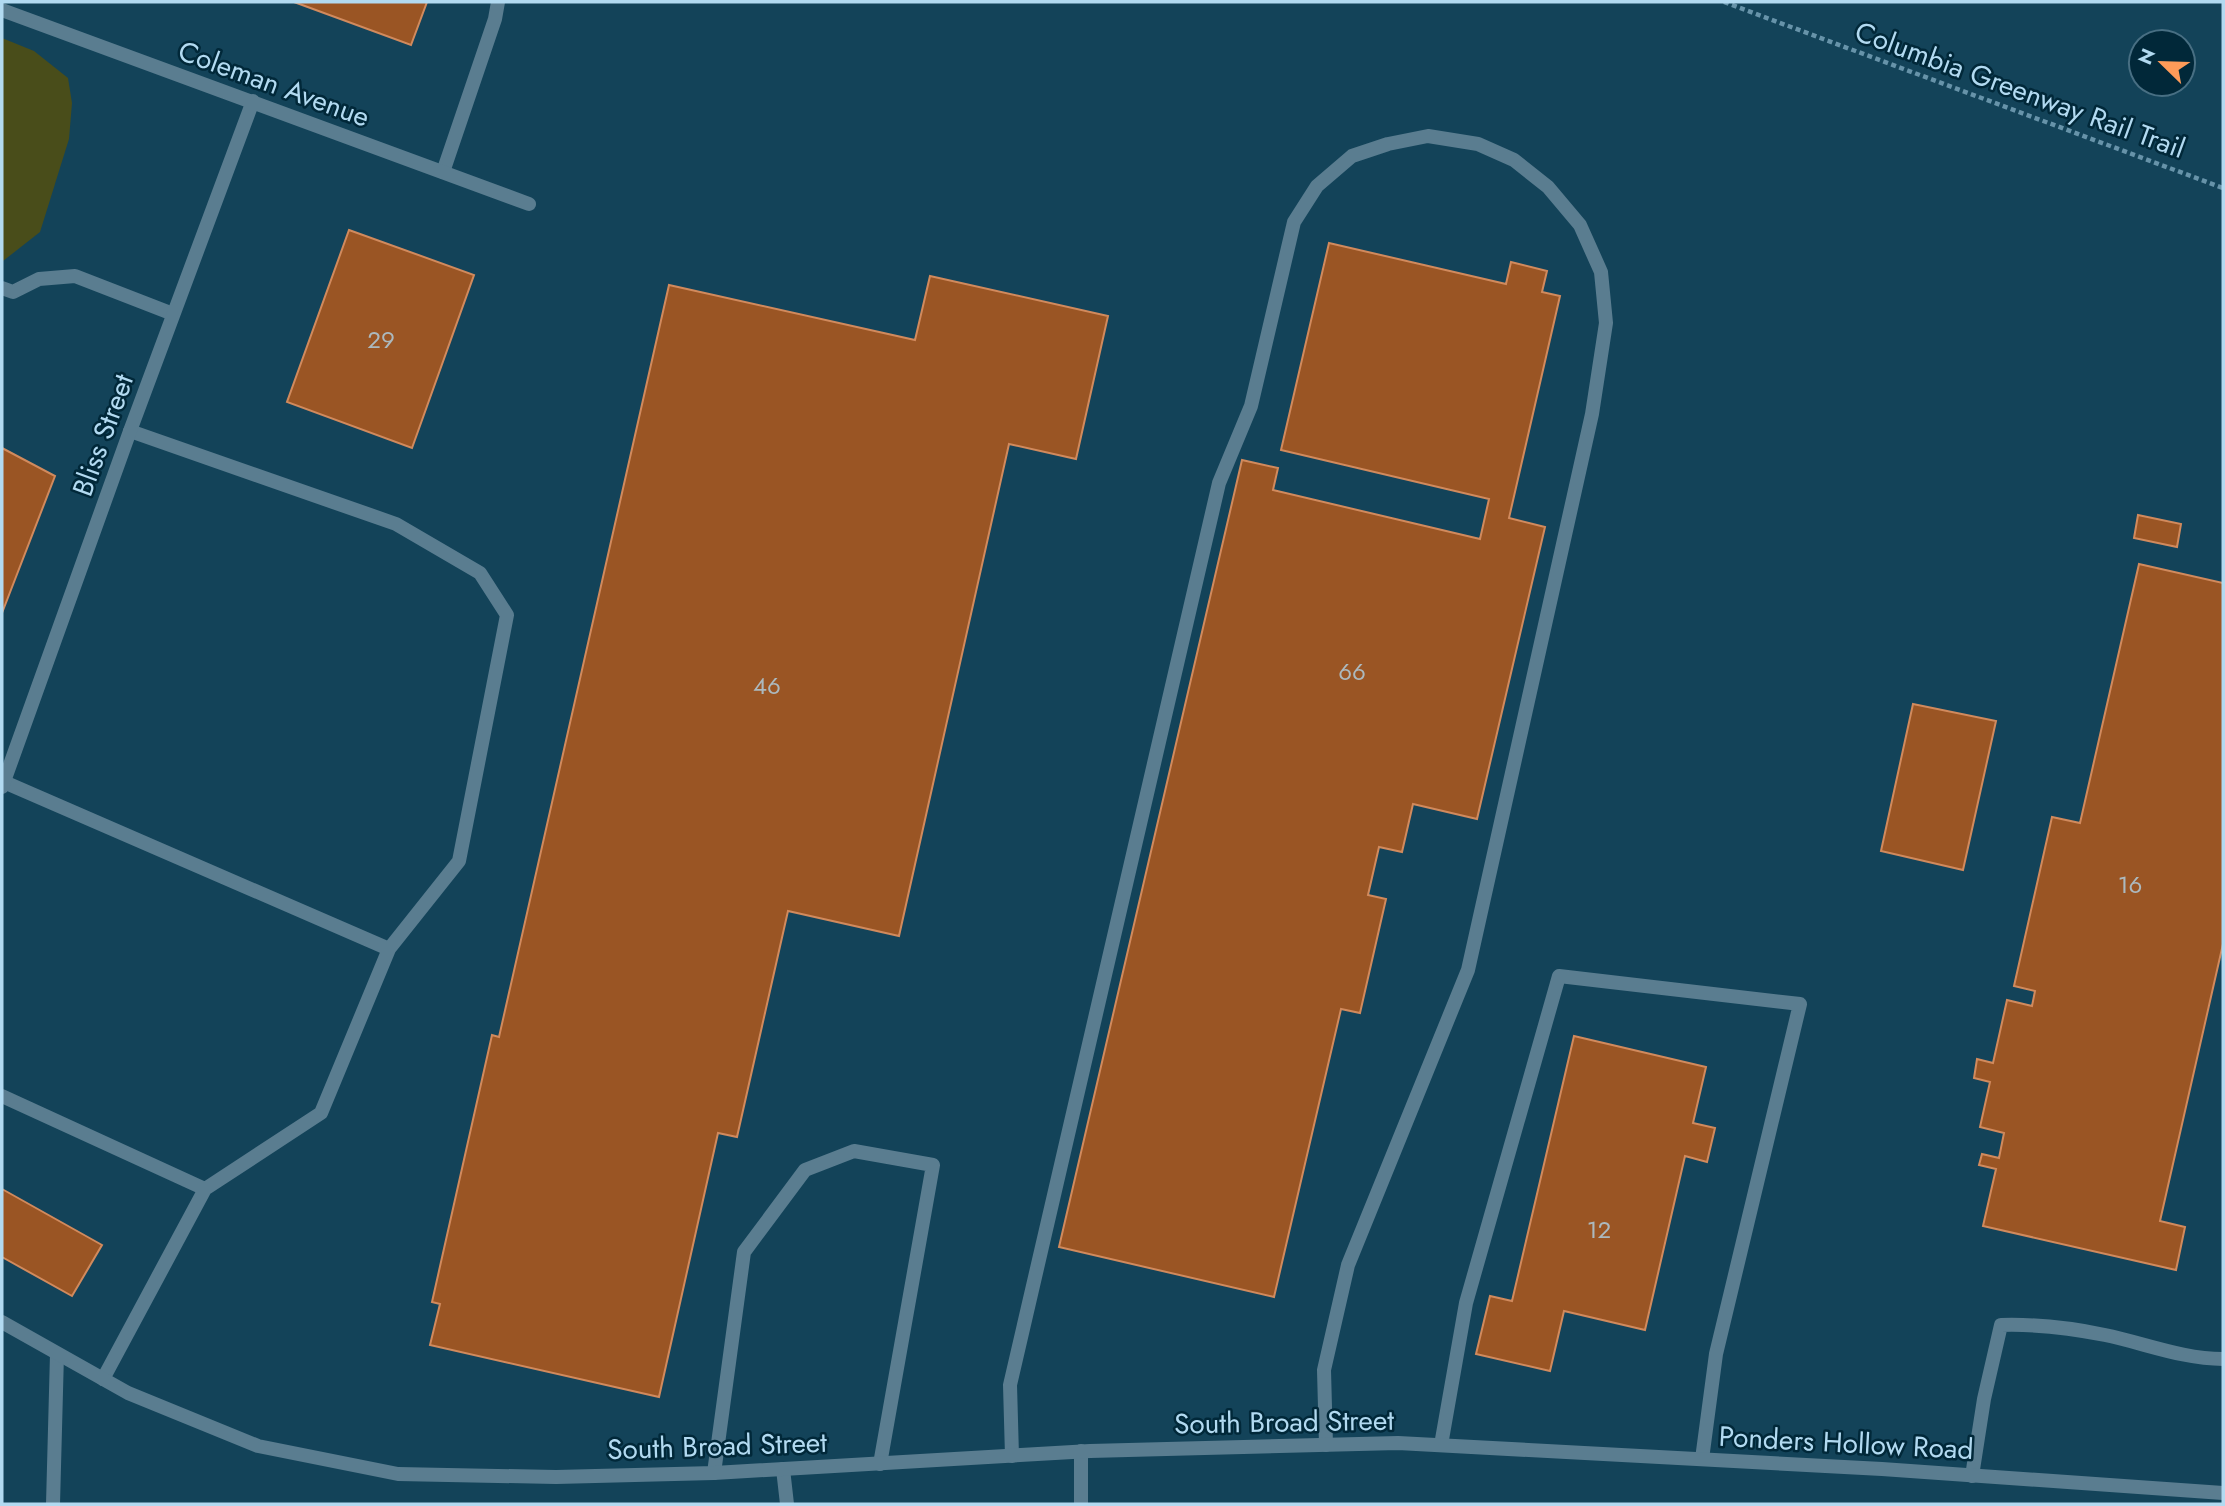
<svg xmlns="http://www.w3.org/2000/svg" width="2225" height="1506" font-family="Jost,sans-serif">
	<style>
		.green { fill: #494d1a }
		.building { fill: #9a5524; stroke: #d18a5d; stroke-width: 2 }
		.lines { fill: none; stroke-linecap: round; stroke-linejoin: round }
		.path { stroke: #6793a9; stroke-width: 4.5; stroke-dasharray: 5 3.5; stroke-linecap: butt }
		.lane { stroke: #5a7d90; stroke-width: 14 }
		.street { stroke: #5a7d90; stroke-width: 14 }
		.labels { text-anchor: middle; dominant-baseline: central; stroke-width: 5; stroke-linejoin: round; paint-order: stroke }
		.number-label { font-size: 24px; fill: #acb9be }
		.street-label { font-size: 28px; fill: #b2daf1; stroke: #012839 }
	</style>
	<rect width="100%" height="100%" fill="#134359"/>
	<path class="green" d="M2 38 34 51 68 78 72 103 69 139 40 232 3 261Z"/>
	<path class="building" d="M294 2H427L411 45Z
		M349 230 474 275 412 448 287 402Z
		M1329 243 1506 284 1511 262 1547 271 1542 292 1560 296 1509 518 1545 527 1477 819 1413 804 1402 852 1379 847 1368 895 1386 899 1360 1013 1341 1009 1274 1297 1059 1247 1242 460 1278 468 1273 490 1480 539 1489 499 1281 450Z
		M930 276 1108 316 1076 459 1009 444 899 936 788 911 737 1137 718 1133 659 1397 430 1345 440 1304 432 1302 492 1035 499 1037 669 285 915 340Z
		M2 448 55 476 2 613Z
		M2138 515 2181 524 2177 547 2134 538Z
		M2139 564 2223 583V944L2160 1221 2185 1227 2176 1270 1983 1226 1996 1169 1979 1165 1982 1154 1999 1158 2004 1133 1980 1127 1990 1082 1974 1078 1977 1059 1993 1063 2007 1000 2032 1006 2035 991 2014 986 2052 817 2080 823Z
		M1913 704 1996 721 1963 870 1881 851Z
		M1574 1036 1706 1067 1693 1123 1715 1128 1707 1162 1685 1156 1645 1330 1564 1311 1550 1371 1476 1354 1490 1296 1512 1301Z
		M2 1189 102 1245 72 1296 2 1257Z"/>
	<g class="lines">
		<path class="path" d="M1724 2 2223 188"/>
		<path class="lane" d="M443 172 495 19 498 2
			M2 288 13 292 39 279 75 276 173 314
			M4 782 389 949
			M2 1096 205 1189
			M103 1379 205 1189 321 1113 389 949 459 861 507 615 480 573 396 524 130 431
			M1441 1445 1466 1303 1559 976 1800 1004 1716 1354 1702 1459
			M1081 1451V1504
			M1012 1456 1010 1385 1219 483 1251 406 1294 222 1317 186 1352 156 1388 144 1428 136 1478 144 1514 160 1548 187 1580 225 1601 272 1606 323 1592 414 1468 970 1348 1265 1324 1370 1326 1445
			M783 1469 787 1504
			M714 1473 744 1252 805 1170 854 1151 933 1165 880 1464
			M1972 1476 1984 1399 2001 1325C2036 1324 2071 1328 2105 1335 2144 1343 2183 1359 2223 1359
			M53 1504 57 1354"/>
		<path class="street" d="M2 10 529 204
			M2 787 130 431 253 101
			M2 1322 128 1393 258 1446 398 1474 556 1477 714 1473 1090 1451 1398 1443 1882 1469 2223 1493"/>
	</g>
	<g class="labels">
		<g class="number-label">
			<text x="381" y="339">29</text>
			<text x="1352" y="671">66</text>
			<text x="767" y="685">46</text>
			<text x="2130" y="884">16</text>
			<text x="1599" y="1229">12</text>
		</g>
		<g class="street-label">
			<text transform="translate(274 84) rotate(20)">Coleman Avenue</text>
			<text transform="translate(2020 90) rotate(20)">Columbia Greenway Rail Trail</text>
			<text transform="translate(103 435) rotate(-70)">Bliss Street</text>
			<text transform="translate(1284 1422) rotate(-1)">South Broad Street</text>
			<text transform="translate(1846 1443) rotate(3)">Ponders Hollow Road</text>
			<text transform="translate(717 1446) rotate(-2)">South Broad Street</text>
		</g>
	</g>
	<rect width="2225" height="1506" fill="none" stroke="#b2daf1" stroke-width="7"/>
	<g transform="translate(2162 63) rotate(293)"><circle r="33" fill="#012839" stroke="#486f83" stroke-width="2"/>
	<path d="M0-5L12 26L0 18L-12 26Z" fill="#fe9b59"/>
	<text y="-10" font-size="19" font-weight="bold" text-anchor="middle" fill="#b2daf1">N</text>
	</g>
</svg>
